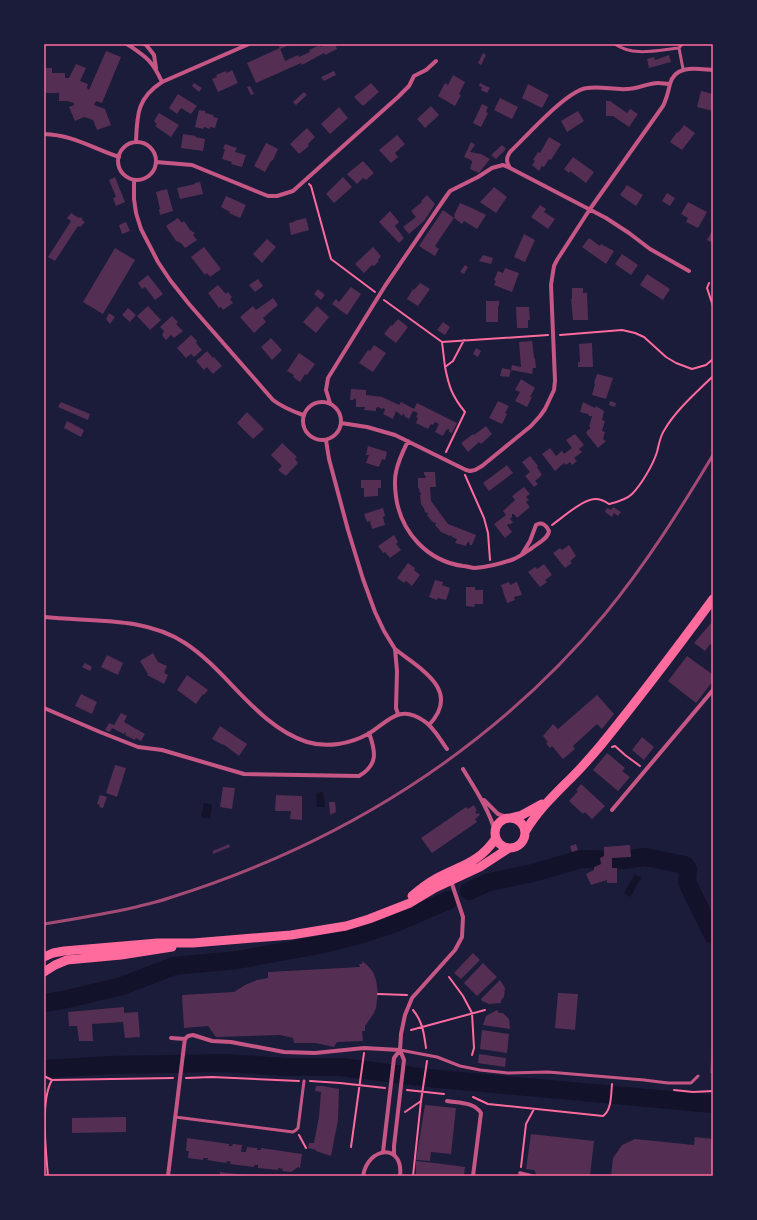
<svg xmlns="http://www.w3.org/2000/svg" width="757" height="1220" font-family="Karla,sans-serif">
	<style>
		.water { fill: #12122b }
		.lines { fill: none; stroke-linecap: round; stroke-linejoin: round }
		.river { stroke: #12122b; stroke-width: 18 }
		.building { fill: #542f53 }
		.path { stroke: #ff6b9d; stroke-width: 2 }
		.service { stroke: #c65784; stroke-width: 3 }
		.pedestrian { stroke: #c65784; stroke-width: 3.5 }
		.minor { stroke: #c65784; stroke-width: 4 }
		.primary { stroke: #ff6b9d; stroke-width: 9 }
		.rail { stroke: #a44b75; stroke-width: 3 }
		.neatline { fill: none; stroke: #ff6b9d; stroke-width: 1.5 }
	</style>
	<rect width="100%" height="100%" fill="#1b1b3a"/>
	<path class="water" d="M323 792 325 807H317L316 793Z
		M204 803 212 805 210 819 201 817Z
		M635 874 641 878 630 897 624 893Z"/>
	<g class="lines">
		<path class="river" d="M469 891 489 882 533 873 581 859 624 860 645 857 685 865 688 869 687 882 713 935
			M44 1003 63 1000 122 986 174 966 237 960 319 945 359 935 393 924 449 900
			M44 1069 111 1065 224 1063 285 1067H341L428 1078 713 1104"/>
	</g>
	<path class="building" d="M278 44H292L280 49Z
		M327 44H335L337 49 325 55 324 53 302 65 301 63 256 83 247 63 280 48 285 61 298 55 299 57 310 52 309 50 320 45 321 47Z
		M106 51 121 57 102 103 96 101 94 105 105 109 111 125 97 130 93 120 84 117 75 121 69 107 74 105V103L67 101H59V93H45V89H44V68H52V73H65V78H69L76 64 86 68 80 81 88 84 87 88 89 90Z
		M483 53 486 55 481 65 478 63Z
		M669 55 671 62 649 68 647 59 654 57 655 60Z
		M232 70 238 83 218 92 212 79 217 77 216 75 226 71 227 73Z
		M334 71 336 75 324 81 321 77Z
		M453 75 465 82 459 94 461 95 455 106 438 96 445 83 448 85Z
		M194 83 202 88 199 92 192 86Z
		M371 83 379 92 363 106 354 97Z
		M480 83 490 88 487 93 481 90 482 87 479 86Z
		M528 84 549 95 542 108 522 98Z
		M250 86 254 94 251 95 247 87Z
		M701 91 713 94V111L697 107Z
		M304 92 307 95 296 105 293 102Z
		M178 94 197 106 191 114 181 108 177 114 169 108Z
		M500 98 518 107 512 119 494 110Z
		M606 101H610L627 113 630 109 638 114 629 127 613 116H606Z
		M482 104 488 107 486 112 488 113 481 127 473 123Z
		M431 106 439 115 425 128 417 119Z
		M339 107 348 118 330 134 321 124Z
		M199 110 205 111V113L214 115 213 117 218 118 215 128 210 127V129L204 127 203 129 195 127Z
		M578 111 584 121 567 132 561 121Z
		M159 113 179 125 171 137 155 126 157 124 154 121Z
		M684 125 695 133 682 150 670 142 677 132 678 133Z
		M307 128 315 137 308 144 309 146 299 154 290 144Z
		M183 134 196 136 195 137 205 139 203 151 181 148Z
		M397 135 405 144 395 153 398 157 391 163 379 150Z
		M549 137 561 144 551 160 549 159 544 167 542 166 539 171 532 165 535 161 533 160 538 152 540 153Z
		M471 142 475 145 470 152 481 154 490 159 479 173 470 169 472 162 471 160 464 157Z
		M266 143 278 149 273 160 271 161 265 172 254 166Z
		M225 144 237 148 235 152 246 155 242 167 231 164 232 162 222 159 225 149H223Z
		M502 145 506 149 496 159 491 155Z
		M573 157 594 172 586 183 570 171 569 173 564 169Z
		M363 161 374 173 366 180 363 178 357 184 347 174Z
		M115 177 125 202 116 206 113 198 116 197 109 180Z
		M343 177 352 187 334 203 326 194Z
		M200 182 203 194 180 199 177 188 195 184V183Z
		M627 185 643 195 636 206 620 195Z
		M494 187 507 197 496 213 480 202Z
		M167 189 173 211 160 215 159 209H160L156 192Z
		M667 193 675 198 670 206 662 201Z
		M427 195 435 204 424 221 409 234 403 227 416 217 411 211 422 202 421 201Z
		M226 196 246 205 240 218 229 213 230 212 221 207Z
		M688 202 707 212 698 228 686 222 688 218 681 214Z
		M460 203 474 209 486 215 477 229 464 221 462 224 454 218 455 216 454 215Z
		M540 205 546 209 544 212 555 219 548 229 531 217Z
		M443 210 454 218 435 246 439 249 435 256 419 246Z
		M390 211 399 222 395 226 404 238 399 243 379 222Z
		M71 213 79 218 80 217 83 219 82 220 85 222 80 227 78 226 55 261 48 257 71 221 67 218Z
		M178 218 182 223 184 221 190 230 193 232 195 233 193 235 197 240 185 248 181 243 176 241 166 226Z
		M306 218 309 230 291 235 289 223 294 222V221Z
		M126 222 130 231 122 234 119 225Z
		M713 229V243L707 240Z
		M524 234 535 240 525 262 514 257Z
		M589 238 600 246 601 244 614 251 606 264 582 247Z
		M267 239 276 247 262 263 253 254Z
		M204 247 221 269 210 277 207 273 205 275 191 257Z
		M373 247 381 256 378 260 379 261 374 266 372 265 364 273 355 264Z
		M115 248 135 260 103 314 83 302Z
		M622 254 638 265 631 275 615 264Z
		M483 255 493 258 491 264 479 261Z
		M465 265 468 267 464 274 460 272Z
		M505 268 519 273 512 292 494 285 496 281 494 280 498 271 503 273Z
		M647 274 670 289 663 300 640 285Z
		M148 275 163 294 155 300 145 287 142 289 138 283Z
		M258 279 263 286 255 292 249 285Z
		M420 283 430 289 418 306 407 299 413 289 414 290Z
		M218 285 226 294 228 292 232 297 230 299 233 303 223 310 221 307 219 308 208 293Z
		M351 287 361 294 347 315 332 304 336 299 339 302Z
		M572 288H583V293H587L588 320H573L571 299H572Z
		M318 289 325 295 321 300 314 294Z
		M273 298 278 305 263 318 266 322 254 333 240 317 253 306 256 310Z
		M486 301H499V306H498V322H486Z
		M148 306 161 320 150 330 137 316Z
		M317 306 329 317 316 333 303 322Z
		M516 307H529L530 320H528V328H517Z
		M128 308 136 315 130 322 122 315Z
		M109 313 115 317 110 324 106 319Z
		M172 316 178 322 176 324 183 331 174 338 171 335 166 340 162 335 164 331 160 327Z
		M398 319 408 327 396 343 384 334 391 325 392 326Z
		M443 322 450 327 445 335 437 330Z
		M191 335 197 341 196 343 202 350 194 357 191 354 186 358 177 348Z
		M271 338 282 350 272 360 261 347Z
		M532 341 534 357 535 359 536 368H533L532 374 511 370 512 365 521 367 519 342Z
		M592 343 593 367H578V362H580L579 344Z
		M374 345 386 353 373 372 359 363 368 350 370 351Z
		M476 348 481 351 478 357 473 354Z
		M207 351 213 358 214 357 222 366 213 374 207 367 204 370 196 361Z
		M299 353 315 364 307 375 305 374 300 382 293 377 294 375 287 371Z
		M502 368 511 370 509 377 500 376Z
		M597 374 613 378 606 399 592 395 595 384 594 383Z
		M521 379 535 388 530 397H532L527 407 515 401 520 392 515 390Z
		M351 389 366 390V395L382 397 399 405 401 402 414 409 417 403 457 423 452 433 449 432V429L446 430 443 436 435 432 439 424 435 422 433 425 431 424 428 429 416 423 418 418 416 417 418 413 413 411 409 419 404 416 405 415 403 414 402 416 396 411 393 419 383 414 385 410 384 408 382 409 378 407 376 408V411L364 410 365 407H356V400L355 398 353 400H350Z
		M498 401 509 406 505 413 507 414 502 424 489 418Z
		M610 401 616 403 615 407 609 405Z
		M61 402 90 414 88 420 58 407Z
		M583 402 595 408 596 406 604 411 602 420 605 421 602 431 605 432 603 439 606 441 598 448 586 433 588 430 590 429V427H589L592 416H589L588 414 580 412Z
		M247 412 264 429 253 439 237 423Z
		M67 421 84 430 81 437 64 428Z
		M486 426 492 434 481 444 479 442 468 452 461 443 473 434 474 435Z
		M575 434 584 445 579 449 582 452 574 458 577 461 572 465 570 462 566 465 564 463 555 471 542 454 550 448 556 456 562 451 564 454 572 448 566 440Z
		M282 443 297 457 295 459 298 463 286 476 278 470 282 466 271 455Z
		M368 446 387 452 385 460 382 459 379 467 366 463 369 455H366Z
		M530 456 538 466 537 467 542 475 535 481 538 484 534 487 525 476 530 472 522 462Z
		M507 465 513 473 489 491 483 483Z
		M424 472H435L436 487H430L431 501 448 524 476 535 472 545H470L469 542 467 543 466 546 455 543 457 539 452 537V536L451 535 450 536 441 532 435 525 436 524 435 522 434 523 430 519 427 515 428 514 427 512 426 513 424 510H425L421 504 420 495H421V493H420L419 488H418V478H425L426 477 424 474Z
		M361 480H381V488H378V496L364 497V488H361Z
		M524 487 530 494 526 497 529 500 526 502 530 507 517 518 514 514H512V517L510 519 513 522 511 524H508L507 525 512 532 505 538 494 524 506 515 503 511 515 500 512 496Z
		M613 507 621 512 618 516 614 513 612 517 605 512 607 508 611 510Z
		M383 508 385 516 383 517 385 525 372 529 370 521 367 522 364 514Z
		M394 535 398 542 396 544 401 550 390 558 385 552 383 553 378 546Z
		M569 545 576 556 570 561 572 563 565 568 553 553 560 548 562 550Z
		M408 563 415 568 414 570 420 575 412 586 406 581 404 583 397 578Z
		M544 564 552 575 545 580 547 582 540 587 528 572 535 567 537 569Z
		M435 580 443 582 442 585 450 588 446 600 438 598 437 600 429 597Z
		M509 582 510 585 517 582 522 595 514 597 515 600 507 603 501 585Z
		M466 587H475V590H483V604H475L474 607 466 606Z
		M711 623 713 625V646L710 644 705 651 694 643Z
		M153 653 158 662 167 666 164 673 168 675 164 684 147 675 148 674 140 661Z
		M107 655 123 663 118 675 101 667Z
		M687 656 713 675V681L696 703 668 681Z
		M85 663 92 667 90 671 82 667Z
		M187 675 208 690 204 695 203 694 196 704 177 690Z
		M81 694 97 702 92 714 75 706Z
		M597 695 614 714 602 729 597 724 573 746 575 749 563 759 552 746 550 748 546 743 548 742 543 736 553 724 558 729Z
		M121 713 127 716 124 722 145 734 141 741 136 738 135 740 125 735 126 733 125 732 124 734 112 728 110 732 105 730 109 723 114 725Z
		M220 726 247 744 239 756 223 744V745L212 739Z
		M642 737 654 747 644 760 632 750Z
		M607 753 625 768 622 771 630 777 618 791 593 770Z
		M115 765 126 768 117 797 106 793Z
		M581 784 605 806 592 819 585 812 583 814 569 801 578 791 576 790Z
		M223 787 235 788 232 809 220 807Z
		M100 795 107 797 103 808 99 807 100 805 97 804Z
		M276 795 302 796V820L290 819 291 811H275Z
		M329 802H335L336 812 330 815Z
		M474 805 477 811 475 812 477 814 479 813 480 815 475 819 477 822 432 853 421 838 466 807 468 809Z
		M229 844 230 847 213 854V851Z
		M576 844 578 850 572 852 570 846Z
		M630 845 631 857 612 858V868H617V883H607V880L591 885 586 874 594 870V867L601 864 600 858 604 856V847Z
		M473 953 480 960 461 979 454 973Z
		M362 961 368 966 373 972 376 980 378 993 376 1008 374 1013 365 1026V1031H362L363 1041 337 1042 334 1047 316 1043H294L293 1038 280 1035 216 1037 208 1026 184 1028 182 995 234 992 245 985 257 980 268 978V972L360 967 359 964H362Z
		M483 963 497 977 477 996 464 983Z
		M500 980 505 988 504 997 501 1000V1003L489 1004 482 1001 481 999Z
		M558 993 578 994 575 1030 555 1028Z
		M124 1007V1013L138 1012 140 1037 125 1038 123 1022 92 1024 93 1041H79L77 1026H69L68 1012Z
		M497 1010 499 1013H503L509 1019 510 1029 483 1025 486 1016Z
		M482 1030 509 1034 507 1053 480 1049Z
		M712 1052H713V1073H710Z
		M479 1054 506 1058 505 1067 478 1063Z
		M316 1086H323L339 1089 338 1120 331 1156 316 1151V1150L308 1148 309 1143H314L319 1117 321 1092 315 1091Z
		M425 1105 456 1108 451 1154 431 1152 430 1161 416 1160Z
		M126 1117V1132L72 1133V1118Z
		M531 1134 594 1141 590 1176H537L534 1170 526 1169Z
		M695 1137 713 1139V1176H611L613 1158 622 1145 635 1139 694 1145Z
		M187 1138 229 1144V1146H232L233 1144 242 1145 241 1152H246L247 1147 257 1148V1150H261V1148L302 1154 300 1168 298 1167 291 1172 282 1171 283 1169 278 1168V1170L258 1168V1165H254V1167L230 1164 231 1162 227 1161 226 1163 207 1160 208 1158H203V1160L188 1158 189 1151H186Z
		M416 1161 435 1163 465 1167 464 1176H428L416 1175Z
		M220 1172 245 1175V1176H220Z"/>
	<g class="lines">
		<path class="path" d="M309 184 311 186 331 259 375 292
			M709 283 707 288 713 306
			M384 300 442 342 548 335
			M560 335 622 330 635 333 644 337 666 357 676 363 692 369 706 365 713 359
			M442 342 445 367
			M446 452 465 412C452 396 449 387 445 367L453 361 464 340
			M465 475 484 518 488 533 490 560
			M552 525C562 518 583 499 595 499 601 499 605 501 609 504 617 502 626 500 632 494 641 485 653 465 657 452 659 444 660 436 665 429 676 410 697 392 713 376
			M612 747 615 746 625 755 640 766
			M449 977 463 996 472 1013 474 1048 472 1055
			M378 994 407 995
			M413 1010C423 1022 424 1034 426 1048
			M411 1030 485 1010
			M44 1076 52 1080 173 1078
			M186 1078 212 1077 299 1081
			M310 1081 340 1083 385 1088
			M407 1090 444 1094
			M674 1090 693 1092 713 1091
			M473 1097 488 1104 603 1116C612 1110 611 1093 612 1084
			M405 1112 421 1101 427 1061
			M299 1135 306 1148
			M351 1147 364 1053
			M521 1167 526 1124 534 1109
			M48 1176C46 1152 40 1100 52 1080
			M413 1176 421 1101"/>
		<path class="service" d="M143 44 147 46
			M615 44C633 57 658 50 679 48L682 44
			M679 48 683 69
			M400 1050 437 1057 460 1066 480 1070 508 1073 548 1072 644 1080 668 1083H691L698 1076
			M175 1117 293 1132 296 1130 298 1128 304 1081"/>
		<path class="pedestrian" d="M520 1173 532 1176"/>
		<path class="minor" d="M127 44C146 57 152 60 162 82
			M147 46 154 55 156 68
			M44 134C73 135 92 148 119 157
			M136 142C137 115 137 98 162 82L249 44
			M118 161a19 19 0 1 1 38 0a19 19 0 1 1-38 0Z
			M156 162 192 165 268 196H277L293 191 398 97 409 86 414 76 426 70 436 61
			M510 168C506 162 506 158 510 152 526 137 567 90 587 88 601 86 614 90 627 89 638 89 648 83 658 83 662 83 666 84 670 84
			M134 180V199L136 213 141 229 158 262 170 280 189 304 273 400C282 407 292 411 303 415
			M303 421a19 19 0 1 1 38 0a19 19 0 1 1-38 0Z
			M330 403 326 390 328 378 385 286 445 198 450 191 478 177 492 168 503 165 510 168 606 218 629 233 650 249 689 271
			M341 423 367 427 395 435 466 470 470 471 475 470 482 466 531 426 540 416 545 409 554 390 555 381 551 285 554 266 557 260 590 209 663 106C667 98 668 92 670 84 675 64 697 69 713 70
			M326 440 329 459 348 530 363 579 375 612 384 631 395 649 397 671 396 708 398 714
			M408 441C403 451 398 461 396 472 394 480 395 489 396 497 401 532 427 561 463 566 467 566 471 568 475 568 487 567 503 563 514 559 521 556 526 552 532 548 538 543 548 539 549 531 547 526 542 521 536 525L530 541 522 554
			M44 617C91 622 144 616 185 643 228 671 257 726 307 742 327 748 350 744 368 734 388 722 399 703 424 721 434 727 440 740 447 749
			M395 649C420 669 462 690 429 725
			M44 708 100 732 138 747 162 750 244 774 359 776C378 765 376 752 369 733
			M463 769C475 789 488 808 495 831
			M484 800 498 814 509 818
			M612 810 713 690
			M171 1038 185 1039
			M447 1101C459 1103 474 1102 481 1113L473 1176
			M383 1152 394 1058 400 1050 401 1034 405 1015 412 998 455 950 462 937 463 917 451 881
			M394 1155V1146L404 1060 400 1050
			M168 1176 184 1046 185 1039 188 1036 193 1035 212 1041 231 1042 284 1052 315 1053 364 1048 400 1050
			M363 1176C368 1146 404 1143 400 1176"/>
		<path class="primary" d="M495 833a15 15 0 1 1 30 0a15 15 0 1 1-30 0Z
			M510 818 522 815 542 804
			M525 832C536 813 551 798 566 783 579 771 590 758 601 745 640 697 677 648 713 599
			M412 896C420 889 428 883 437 878 462 865 479 863 496 838
			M44 957 53 953 64 951 158 943H193L291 935 346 926 369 919 410 903 435 888 480 867 509 848
			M44 972 55 965 67 960 121 955 172 947"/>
		<path class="rail" d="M44 924C75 919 105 914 136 907 147 904 158 902 169 898 339 845 491 751 605 614 646 564 680 510 713 455"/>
	</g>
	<rect width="757" height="1220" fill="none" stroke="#1b1b3a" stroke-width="90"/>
	<rect x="45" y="45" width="667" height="1130" class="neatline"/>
</svg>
